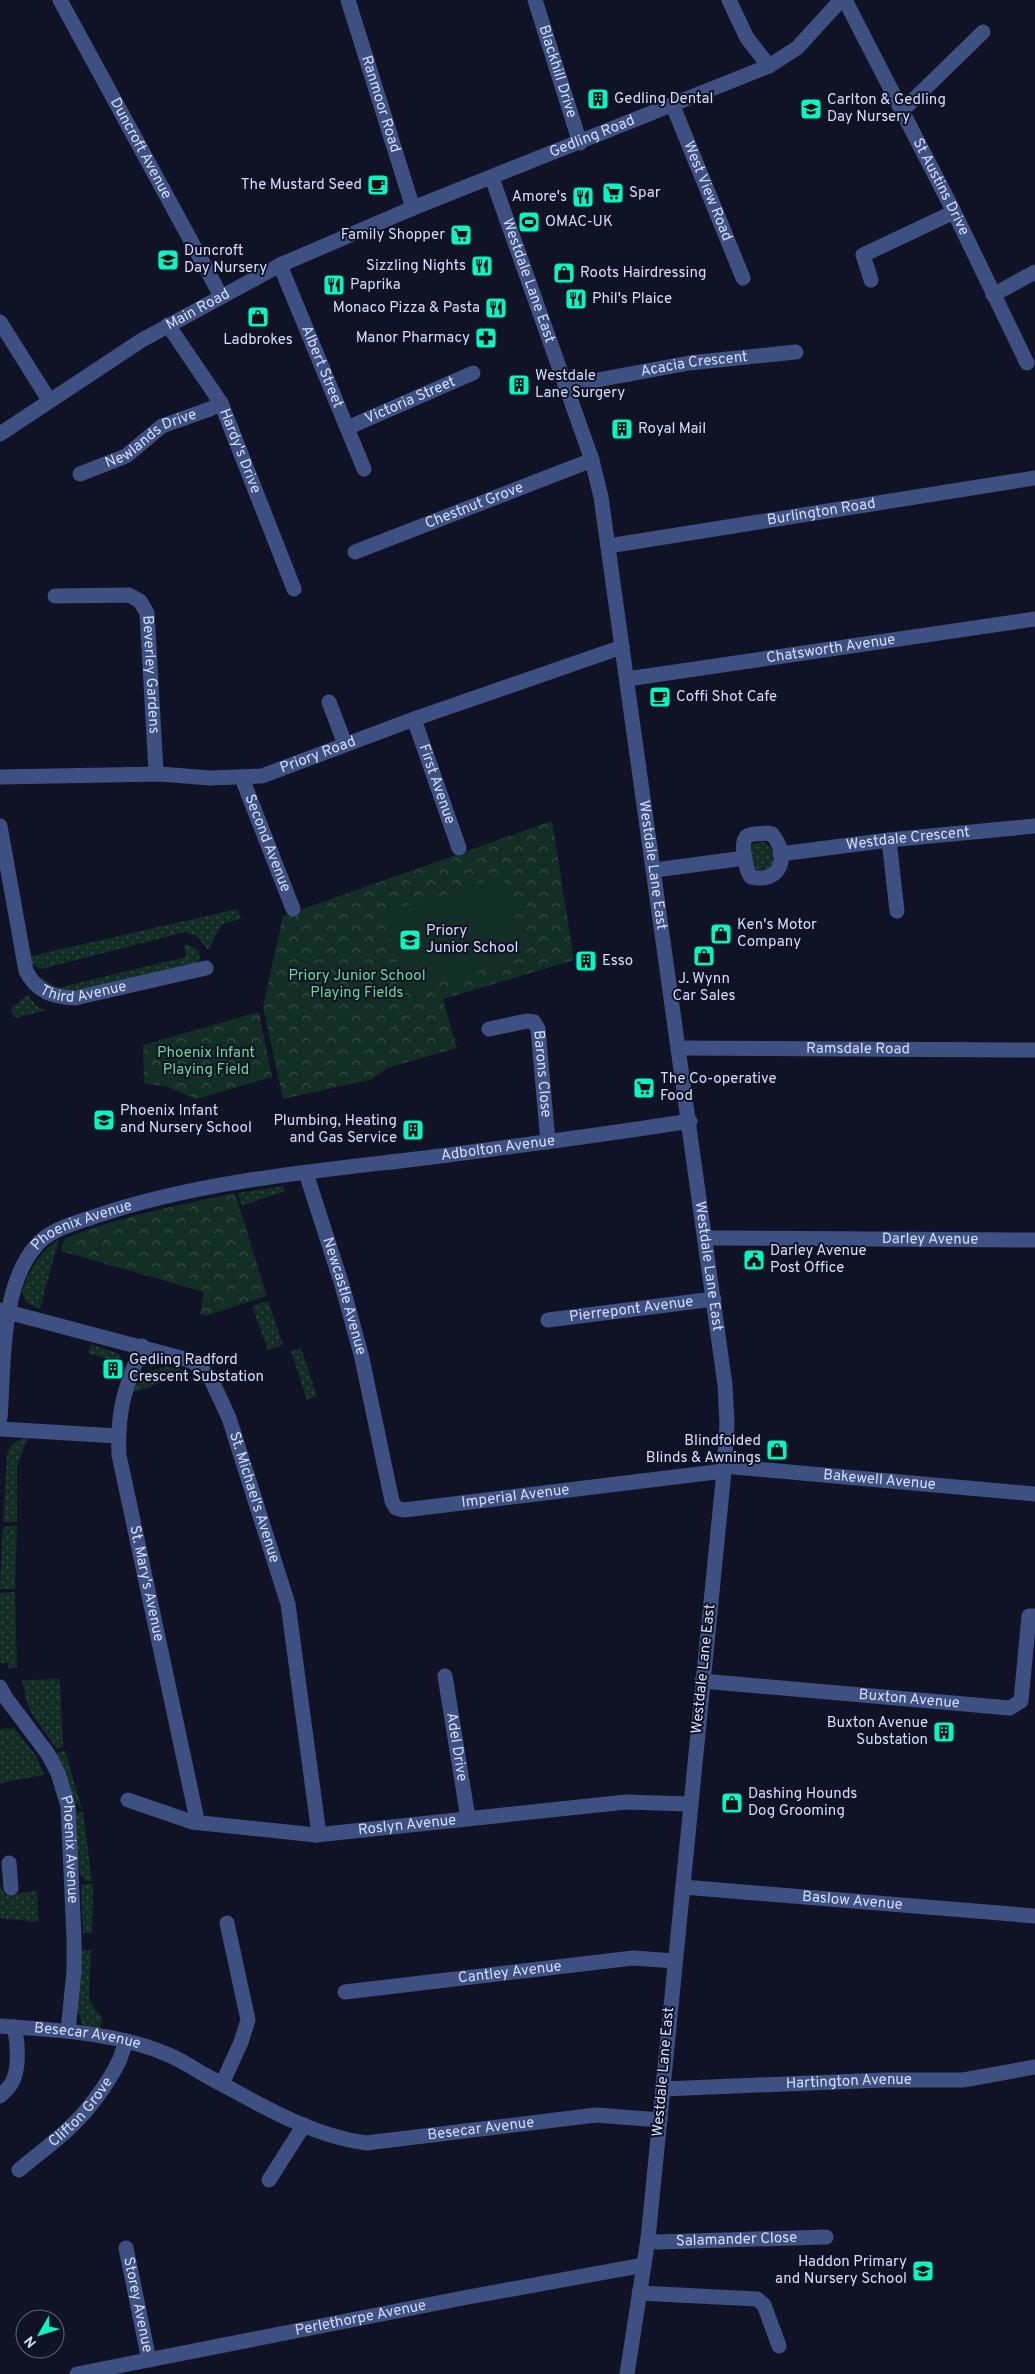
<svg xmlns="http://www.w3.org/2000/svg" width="1035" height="2374" font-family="Overpass,sans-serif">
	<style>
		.grass { fill: url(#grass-dots) }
		.park { fill: url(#park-crowns) }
		.pitch { fill: #132e25 }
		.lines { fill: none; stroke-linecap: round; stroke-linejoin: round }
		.minor { stroke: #3d5081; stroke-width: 15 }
		.labels { text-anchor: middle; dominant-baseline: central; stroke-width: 4; stroke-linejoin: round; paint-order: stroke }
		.street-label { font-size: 15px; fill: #d5ddfd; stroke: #101325 }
		.poi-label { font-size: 15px; fill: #d5ddfd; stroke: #101325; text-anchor: start }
		.park-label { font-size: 15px; fill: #64da98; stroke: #101325 }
	</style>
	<defs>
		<pattern id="grass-dots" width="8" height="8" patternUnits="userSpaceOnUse" patternTransform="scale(1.25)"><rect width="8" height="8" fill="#132e25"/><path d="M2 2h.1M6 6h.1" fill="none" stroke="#344c46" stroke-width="1.8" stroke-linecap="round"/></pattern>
		<pattern id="park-crowns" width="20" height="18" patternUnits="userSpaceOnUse" patternTransform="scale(1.25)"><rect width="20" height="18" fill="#132e25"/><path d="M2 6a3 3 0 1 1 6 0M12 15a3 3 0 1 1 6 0" fill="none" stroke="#344c46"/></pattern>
	</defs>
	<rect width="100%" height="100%" fill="#101325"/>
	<path class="grass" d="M764 842 771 848 773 863 770 869C748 873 751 863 751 846L755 843Z
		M238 909 241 919 222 924 208 950 197 936 185 932 41 969 30 963 27 957Z
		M187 944 199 950 200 958 197 964 61 993 39 980 42 978 57 988 186 957 184 946Z
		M27 995 39 1008 48 1010 15 1018 11 1009Z
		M283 1186 285 1191 242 1206 238 1193Z
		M59 1239 40 1309 26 1302 22 1291C30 1269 39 1253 59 1239Z
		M268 1301 283 1345 268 1350 252 1306Z
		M91 1344 119 1354 123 1363 120 1376 117 1374 119 1367 109 1364 110 1360 88 1353Z
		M301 1348 317 1396 307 1400 291 1351Z
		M166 1367 179 1368 190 1373 131 1393C140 1377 149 1370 166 1367Z
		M28 1438 17 1466V1522H3L7 1453C12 1443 16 1440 28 1438Z
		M17 1526 15 1589H0L3 1527Z
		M15 1592 17 1668H8V1663H1L0 1660V1593Z
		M60 1679 63 1747 56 1748 32 1714 27 1702 22 1680Z
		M14 1728 36 1756 44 1775 0 1783V1729Z
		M65 1751 82 1809H80L78 1803 71 1804 54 1753Z
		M76 1807 77 1813 83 1812 92 1881H84L83 1876H80L72 1808Z
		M93 1884 92 1933H83L81 1884Z
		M0 1886 5 1895 37 1891 38 1922 0 1918Z
		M81 1950H91L89 1997 94 2008 102 2018 100 2031C81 2026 84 2030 79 2014L76 2013Z"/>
	<path class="park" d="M552 821 574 960 443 999 457 1048 387 1068 373 1079 283 1099 263 1007 283 916Z
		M259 1012 272 1077 196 1099 168 1087 144 1083 143 1045Z
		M235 1193 267 1296 206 1316 200 1314 204 1292 61 1251 64 1239C119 1216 177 1206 235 1193Z"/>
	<path class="pitch" d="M503 877 527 956 406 993 382 913Z"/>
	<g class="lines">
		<g class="minor">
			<path id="s1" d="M60 0 221 296"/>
			<path id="s2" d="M348 0 413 208"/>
			<path id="s3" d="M535 0 580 143"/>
			<path d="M729 0 747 38 769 66"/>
			<path id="s4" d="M845 0 954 212 1027 363"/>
			<path id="s5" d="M673 106 743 278"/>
			<path d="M902 111 983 32"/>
			<path id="s6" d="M492 178 592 460 601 497 725 1385 727 1423 724 1471 648 2239 627 2374"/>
			<path id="s7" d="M280 265 364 469"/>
			<path d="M871 280 863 255 954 212"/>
			<path d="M993 295 1035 272"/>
			<path d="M0 322 49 400"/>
			<path id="s8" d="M168 325 221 403 294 589"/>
			<path id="s9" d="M565 386 689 363 796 352"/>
			<path id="s10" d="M347 428 473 373"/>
			<path id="s11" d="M0 434 142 340 280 265 413 208 769 66 797 48 841 0"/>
			<path id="s12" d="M80 474 126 456 162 426 210 409 221 403"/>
			<path id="s13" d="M608 546 1035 478"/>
			<path id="s14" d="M355 552 592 460"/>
			<path id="s15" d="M55 596 129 595 140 601 147 613 156 771 160 774"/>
			<path id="s16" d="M627 679 1035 619"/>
			<path d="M329 702 345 744"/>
			<path id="s17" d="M414 719 459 848"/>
			<path id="s18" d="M0 777 160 774 210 778 262 776 414 719 622 647"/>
			<path id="s19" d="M242 778 293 909"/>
			<path id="s20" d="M0 826 26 971C37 992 53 997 75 998L206 968"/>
			<path d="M766 833 772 834C789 854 783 884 751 877 746 871 740 843 746 837 750 833 761 834 766 833Z"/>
			<path d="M889 840 897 911"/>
			<path id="s21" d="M780 854 889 840 1035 826"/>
			<path d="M655 870 745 858"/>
			<path id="s22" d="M489 1029 527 1021 534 1022 538 1029 548 1142"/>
			<path id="s23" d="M680 1048 1035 1050"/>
			<path id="s24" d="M306 1173 342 1285 361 1354 392 1501 396 1508 404 1510 724 1471"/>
			<path id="s25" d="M705 1238 1035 1240"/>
			<path id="s26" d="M0 1310 185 1359 193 1362 210 1377 229 1418 288 1604 318 1827 316 1835"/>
			<path id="s27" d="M548 1320 714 1299"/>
			<path id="s28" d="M142 1346C125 1389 117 1409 119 1455L196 1815 192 1822"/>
			<path id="s29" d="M0 1418C4 1366 0 1287 36 1246 50 1229 76 1223 96 1216 210 1178 331 1170 449 1155 529 1144 610 1134 690 1121"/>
			<path d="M0 1429 118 1436"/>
			<path id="s30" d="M724 1466 1035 1494"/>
			<path id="s31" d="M445 1676 468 1818"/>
			<path id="s32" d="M702 1681 1010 1708 1021 1701 1029 1616H1035"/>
			<path id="s33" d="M0 1687 6 1698 48 1754 58 1773 68 1806 74 1937V1971L68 2031"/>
			<path id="s34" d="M128 1800 192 1822 316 1835 626 1802 690 1804"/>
			<path d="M9 1863 11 1888"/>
			<path id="s35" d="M683 1887 1035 1916"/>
			<path id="s36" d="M345 1992 633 1958 675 1961"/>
			<path id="s37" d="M0 2026C56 2030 116 2032 169 2055 181 2060 193 2068 205 2075 256 2102 308 2135 366 2143L596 2115 660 2120"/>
			<path d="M222 2084 241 2042 248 2020 227 1923"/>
			<path id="s38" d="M663 2089 883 2080H963L1035 2067"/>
			<path d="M0 2096C4 2092 8 2089 11 2084 20 2071 18 2042 14 2027"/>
			<path id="s39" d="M19 2170C44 2149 73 2129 93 2102 103 2089 113 2074 120 2059 122 2052 123 2048 128 2042"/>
			<path d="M269 2180 304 2125"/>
			<path id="s40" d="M648 2239 657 2242 826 2237"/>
			<path id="s41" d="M126 2248 149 2360"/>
			<path d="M639 2293 757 2299 764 2305 779 2346"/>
			<path id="s42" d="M77 2374 463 2298 644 2265"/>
		</g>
	</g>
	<defs>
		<g id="building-square" transform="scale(1.125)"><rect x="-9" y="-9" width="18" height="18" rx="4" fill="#0bf4c2" stroke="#101325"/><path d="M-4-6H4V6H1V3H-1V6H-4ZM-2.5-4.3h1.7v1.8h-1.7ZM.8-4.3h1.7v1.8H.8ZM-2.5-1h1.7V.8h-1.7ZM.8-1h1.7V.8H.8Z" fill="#111"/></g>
		<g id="school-square" transform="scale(1.125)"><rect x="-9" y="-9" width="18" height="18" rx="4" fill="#0bf4c2" stroke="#101325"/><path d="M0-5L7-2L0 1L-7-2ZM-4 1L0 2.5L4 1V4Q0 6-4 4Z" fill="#111"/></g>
		<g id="cafe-square" transform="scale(1.125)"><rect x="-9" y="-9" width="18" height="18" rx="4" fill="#0bf4c2" stroke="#101325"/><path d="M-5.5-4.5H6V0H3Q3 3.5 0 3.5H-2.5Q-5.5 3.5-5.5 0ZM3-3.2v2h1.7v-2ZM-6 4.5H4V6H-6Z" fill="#111"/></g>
		<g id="supermarket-square" transform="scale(1.125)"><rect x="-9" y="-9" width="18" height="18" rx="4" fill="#0bf4c2" stroke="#101325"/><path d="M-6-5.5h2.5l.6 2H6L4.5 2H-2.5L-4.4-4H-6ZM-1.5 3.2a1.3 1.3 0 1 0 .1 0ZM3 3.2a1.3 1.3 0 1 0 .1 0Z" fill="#111"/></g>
		<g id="restaurant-square" transform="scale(1.125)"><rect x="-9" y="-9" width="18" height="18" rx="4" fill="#0bf4c2" stroke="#101325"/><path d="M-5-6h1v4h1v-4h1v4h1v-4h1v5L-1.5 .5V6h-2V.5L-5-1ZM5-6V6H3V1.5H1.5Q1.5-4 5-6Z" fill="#111"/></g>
		<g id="stadium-square" transform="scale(1.125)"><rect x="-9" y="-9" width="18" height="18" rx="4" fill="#0bf4c2" stroke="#101325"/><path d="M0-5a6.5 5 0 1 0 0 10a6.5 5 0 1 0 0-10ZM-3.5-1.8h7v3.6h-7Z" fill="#111"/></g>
		<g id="shop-square" transform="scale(1.125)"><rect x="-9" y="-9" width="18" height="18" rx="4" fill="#0bf4c2" stroke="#101325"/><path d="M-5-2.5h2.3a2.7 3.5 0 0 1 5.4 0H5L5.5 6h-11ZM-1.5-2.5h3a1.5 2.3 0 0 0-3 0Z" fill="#111"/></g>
		<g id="pharmacy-square" transform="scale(1.125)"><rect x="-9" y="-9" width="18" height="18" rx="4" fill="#0bf4c2" stroke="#101325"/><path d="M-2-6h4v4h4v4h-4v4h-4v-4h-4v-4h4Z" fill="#111"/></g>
		<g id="civic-square" transform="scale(1.125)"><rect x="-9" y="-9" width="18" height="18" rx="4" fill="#0bf4c2" stroke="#101325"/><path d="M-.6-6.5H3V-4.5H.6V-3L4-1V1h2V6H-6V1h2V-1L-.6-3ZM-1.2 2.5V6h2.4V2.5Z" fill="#111"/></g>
	</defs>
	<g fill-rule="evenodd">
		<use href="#building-square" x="598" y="99"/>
		<use href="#school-square" x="811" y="109"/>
		<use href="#cafe-square" x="378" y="185"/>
		<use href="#supermarket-square" x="613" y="193"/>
		<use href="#restaurant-square" x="583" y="197"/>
		<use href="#stadium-square" x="529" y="222"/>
		<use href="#supermarket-square" x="461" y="235"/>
		<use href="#school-square" x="168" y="260"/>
		<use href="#restaurant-square" x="482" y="266"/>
		<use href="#shop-square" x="564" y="273"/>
		<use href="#restaurant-square" x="334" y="285"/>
		<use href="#restaurant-square" x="576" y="299"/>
		<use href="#restaurant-square" x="496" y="308"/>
		<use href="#shop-square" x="258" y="317"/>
		<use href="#pharmacy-square" x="486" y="338"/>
		<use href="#building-square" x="519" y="385"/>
		<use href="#building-square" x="622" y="429"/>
		<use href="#cafe-square" x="660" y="697"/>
		<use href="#shop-square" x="721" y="934"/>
		<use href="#school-square" x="410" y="940"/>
		<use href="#shop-square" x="704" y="956"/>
		<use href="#building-square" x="586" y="961"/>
		<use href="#supermarket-square" x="644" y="1088"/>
		<use href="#school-square" x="104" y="1120"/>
		<use href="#building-square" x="413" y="1130"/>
		<use href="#civic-square" x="754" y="1260"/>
		<use href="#building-square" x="113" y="1369"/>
		<use href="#shop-square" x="777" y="1450"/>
		<use href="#building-square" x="944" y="1732"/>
		<use href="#shop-square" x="732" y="1803"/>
		<use href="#school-square" x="923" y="2271"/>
	</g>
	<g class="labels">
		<g class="street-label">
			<text stroke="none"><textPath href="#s3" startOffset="75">Blackhill Drive</textPath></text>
			<text stroke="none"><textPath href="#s2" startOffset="109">Ranmoor Road</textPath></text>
			<text stroke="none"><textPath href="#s11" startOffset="665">Gedling Road</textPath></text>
			<text stroke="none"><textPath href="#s1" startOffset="169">Duncroft Avenue</textPath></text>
			<text stroke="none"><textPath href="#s4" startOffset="210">St Austins Drive</textPath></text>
			<text stroke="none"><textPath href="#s5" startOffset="92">West View Road</textPath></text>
			<text stroke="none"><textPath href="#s6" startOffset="109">Westdale Lane East</textPath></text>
			<text stroke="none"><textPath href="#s11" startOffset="234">Main Road</textPath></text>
			<text stroke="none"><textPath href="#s9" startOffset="131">Acacia Crescent</textPath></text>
			<text stroke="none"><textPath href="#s7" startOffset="110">Albert Street</textPath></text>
			<text stroke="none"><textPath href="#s10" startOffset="69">Victoria Street</textPath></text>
			<text stroke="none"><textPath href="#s12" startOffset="80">Newlands Drive</textPath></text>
			<text stroke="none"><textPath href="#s8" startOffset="146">Hardy's Drive</textPath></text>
			<text stroke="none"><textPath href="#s14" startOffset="128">Chestnut Grove</textPath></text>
			<text stroke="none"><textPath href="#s13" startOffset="216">Burlington Road</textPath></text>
			<text stroke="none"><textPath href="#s16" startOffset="206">Chatsworth Avenue</textPath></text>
			<text stroke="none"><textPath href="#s15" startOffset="162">Beverley Gardens</textPath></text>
			<text stroke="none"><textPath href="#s18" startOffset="322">Priory Road</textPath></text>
			<text stroke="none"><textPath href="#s17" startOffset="69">First Avenue</textPath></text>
			<text stroke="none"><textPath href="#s21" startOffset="129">Westdale Crescent</textPath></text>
			<text stroke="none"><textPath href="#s19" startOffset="70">Second Avenue</textPath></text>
			<text stroke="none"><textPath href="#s6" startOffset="709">Westdale Lane East</textPath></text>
			<text stroke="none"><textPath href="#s20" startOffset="215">Third Avenue</textPath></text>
			<text stroke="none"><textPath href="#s23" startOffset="178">Ramsdale Road</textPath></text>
			<text stroke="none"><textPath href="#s22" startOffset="99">Barons Close</textPath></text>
			<text stroke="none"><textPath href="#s29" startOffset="655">Adbolton Avenue</textPath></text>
			<text stroke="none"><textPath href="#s29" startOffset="230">Phoenix Avenue</textPath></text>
			<text stroke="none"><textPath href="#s25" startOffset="225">Darley Avenue</textPath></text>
			<text stroke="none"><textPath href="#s6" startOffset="1114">Westdale Lane East</textPath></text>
			<text stroke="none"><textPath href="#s24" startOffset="129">Newcastle Avenue</textPath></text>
			<text stroke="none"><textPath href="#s27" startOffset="84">Pierrepont Avenue</textPath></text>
			<text stroke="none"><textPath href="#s30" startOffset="156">Bakewell Avenue</textPath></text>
			<text stroke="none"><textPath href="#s24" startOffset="468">Imperial Avenue</textPath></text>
			<text stroke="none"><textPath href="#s26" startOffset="351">St. Michael's Avenue</textPath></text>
			<text stroke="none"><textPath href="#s28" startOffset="244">St. Mary's Avenue</textPath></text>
			<text transform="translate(704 1669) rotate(-84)">Westdale Lane East</text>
			<text stroke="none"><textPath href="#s32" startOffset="208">Buxton Avenue</textPath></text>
			<text stroke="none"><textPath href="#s31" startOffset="72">Adel Drive</textPath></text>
			<text stroke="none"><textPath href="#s34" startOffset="284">Roslyn Avenue</textPath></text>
			<text stroke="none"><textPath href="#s33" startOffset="182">Phoenix Avenue</textPath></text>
			<text stroke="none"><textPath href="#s35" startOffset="170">Baslow Avenue</textPath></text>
			<text stroke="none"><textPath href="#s36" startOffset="166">Cantley Avenue</textPath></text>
			<text stroke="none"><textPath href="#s37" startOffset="88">Besecar Avenue</textPath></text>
			<text transform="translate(664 2072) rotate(-85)">Westdale Lane East</text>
			<text stroke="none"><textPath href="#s38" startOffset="186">Hartington Avenue</textPath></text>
			<text stroke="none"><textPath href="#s39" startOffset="85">Clifton Grove</textPath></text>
			<text stroke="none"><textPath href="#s37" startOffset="505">Besecar Avenue</textPath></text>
			<text stroke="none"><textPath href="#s40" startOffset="89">Salamander Close</textPath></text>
			<text stroke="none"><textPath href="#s41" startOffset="58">Storey Avenue</textPath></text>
			<text stroke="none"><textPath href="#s42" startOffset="289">Perlethorpe Avenue</textPath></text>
		</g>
		<g class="poi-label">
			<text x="614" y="99">Gedling Dental</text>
			<text x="827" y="100">Carlton &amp; Gedling<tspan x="827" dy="17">Day Nursery</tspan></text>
			<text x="362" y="185" text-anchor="end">The Mustard Seed</text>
			<text x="629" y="193">Spar</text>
			<text x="567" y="197" text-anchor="end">Amore's</text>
			<text x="545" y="222">OMAC-UK</text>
			<text x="445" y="235" text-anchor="end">Family Shopper</text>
			<text x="184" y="251">Duncroft<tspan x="184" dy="17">Day Nursery</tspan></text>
			<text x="466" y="266" text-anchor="end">Sizzling Nights</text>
			<text x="580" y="273">Roots Hairdressing</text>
			<text x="350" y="285">Paprika</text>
			<text x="592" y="299">Phil's Plaice</text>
			<text x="480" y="308" text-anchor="end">Monaco Pizza &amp; Pasta</text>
			<text x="470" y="338" text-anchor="end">Manor Pharmacy</text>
			<text x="258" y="340" text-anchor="middle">Ladbrokes</text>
			<text x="535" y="376">Westdale<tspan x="535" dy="17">Lane Surgery</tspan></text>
			<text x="638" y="429">Royal Mail</text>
			<text x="676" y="697">Coffi Shot Cafe</text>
			<text x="737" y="925">Ken's Motor<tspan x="737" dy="17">Company</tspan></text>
			<text x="426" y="931">Priory<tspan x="426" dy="17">Junior School</tspan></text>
			<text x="602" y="961">Esso</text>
			<text x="704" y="979" text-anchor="middle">J. Wynn<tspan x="704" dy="17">Car Sales</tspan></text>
			<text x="660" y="1079">The Co-operative<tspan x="660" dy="17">Food</tspan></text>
			<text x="120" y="1111">Phoenix Infant<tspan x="120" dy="17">and Nursery School</tspan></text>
			<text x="397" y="1121" text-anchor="end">Plumbing, Heating<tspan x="397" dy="17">and Gas Service</tspan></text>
			<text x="770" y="1251">Darley Avenue<tspan x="770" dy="17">Post Office</tspan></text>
			<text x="129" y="1360">Gedling Radford<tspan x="129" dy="17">Crescent Substation</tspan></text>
			<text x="761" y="1441" text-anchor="end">Blindfolded<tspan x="761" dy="17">Blinds &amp; Awnings</tspan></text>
			<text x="928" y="1723" text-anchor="end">Buxton Avenue<tspan x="928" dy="17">Substation</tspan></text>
			<text x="748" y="1794">Dashing Hounds<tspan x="748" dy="17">Dog Grooming</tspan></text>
			<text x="907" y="2262" text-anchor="end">Haddon Primary<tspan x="907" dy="17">and Nursery School</tspan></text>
		</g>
		<g class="park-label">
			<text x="357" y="976">Priory Junior School<tspan x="357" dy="17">Playing Fields</tspan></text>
			<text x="206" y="1053">Phoenix Infant<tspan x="206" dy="17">Playing Field</tspan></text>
		</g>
	</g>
	<g transform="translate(40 2334) rotate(231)"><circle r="24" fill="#101325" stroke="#5f647b"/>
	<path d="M0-4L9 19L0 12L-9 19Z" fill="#0bf4c2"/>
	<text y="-8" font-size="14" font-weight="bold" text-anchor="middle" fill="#d5ddfd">N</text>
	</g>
</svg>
